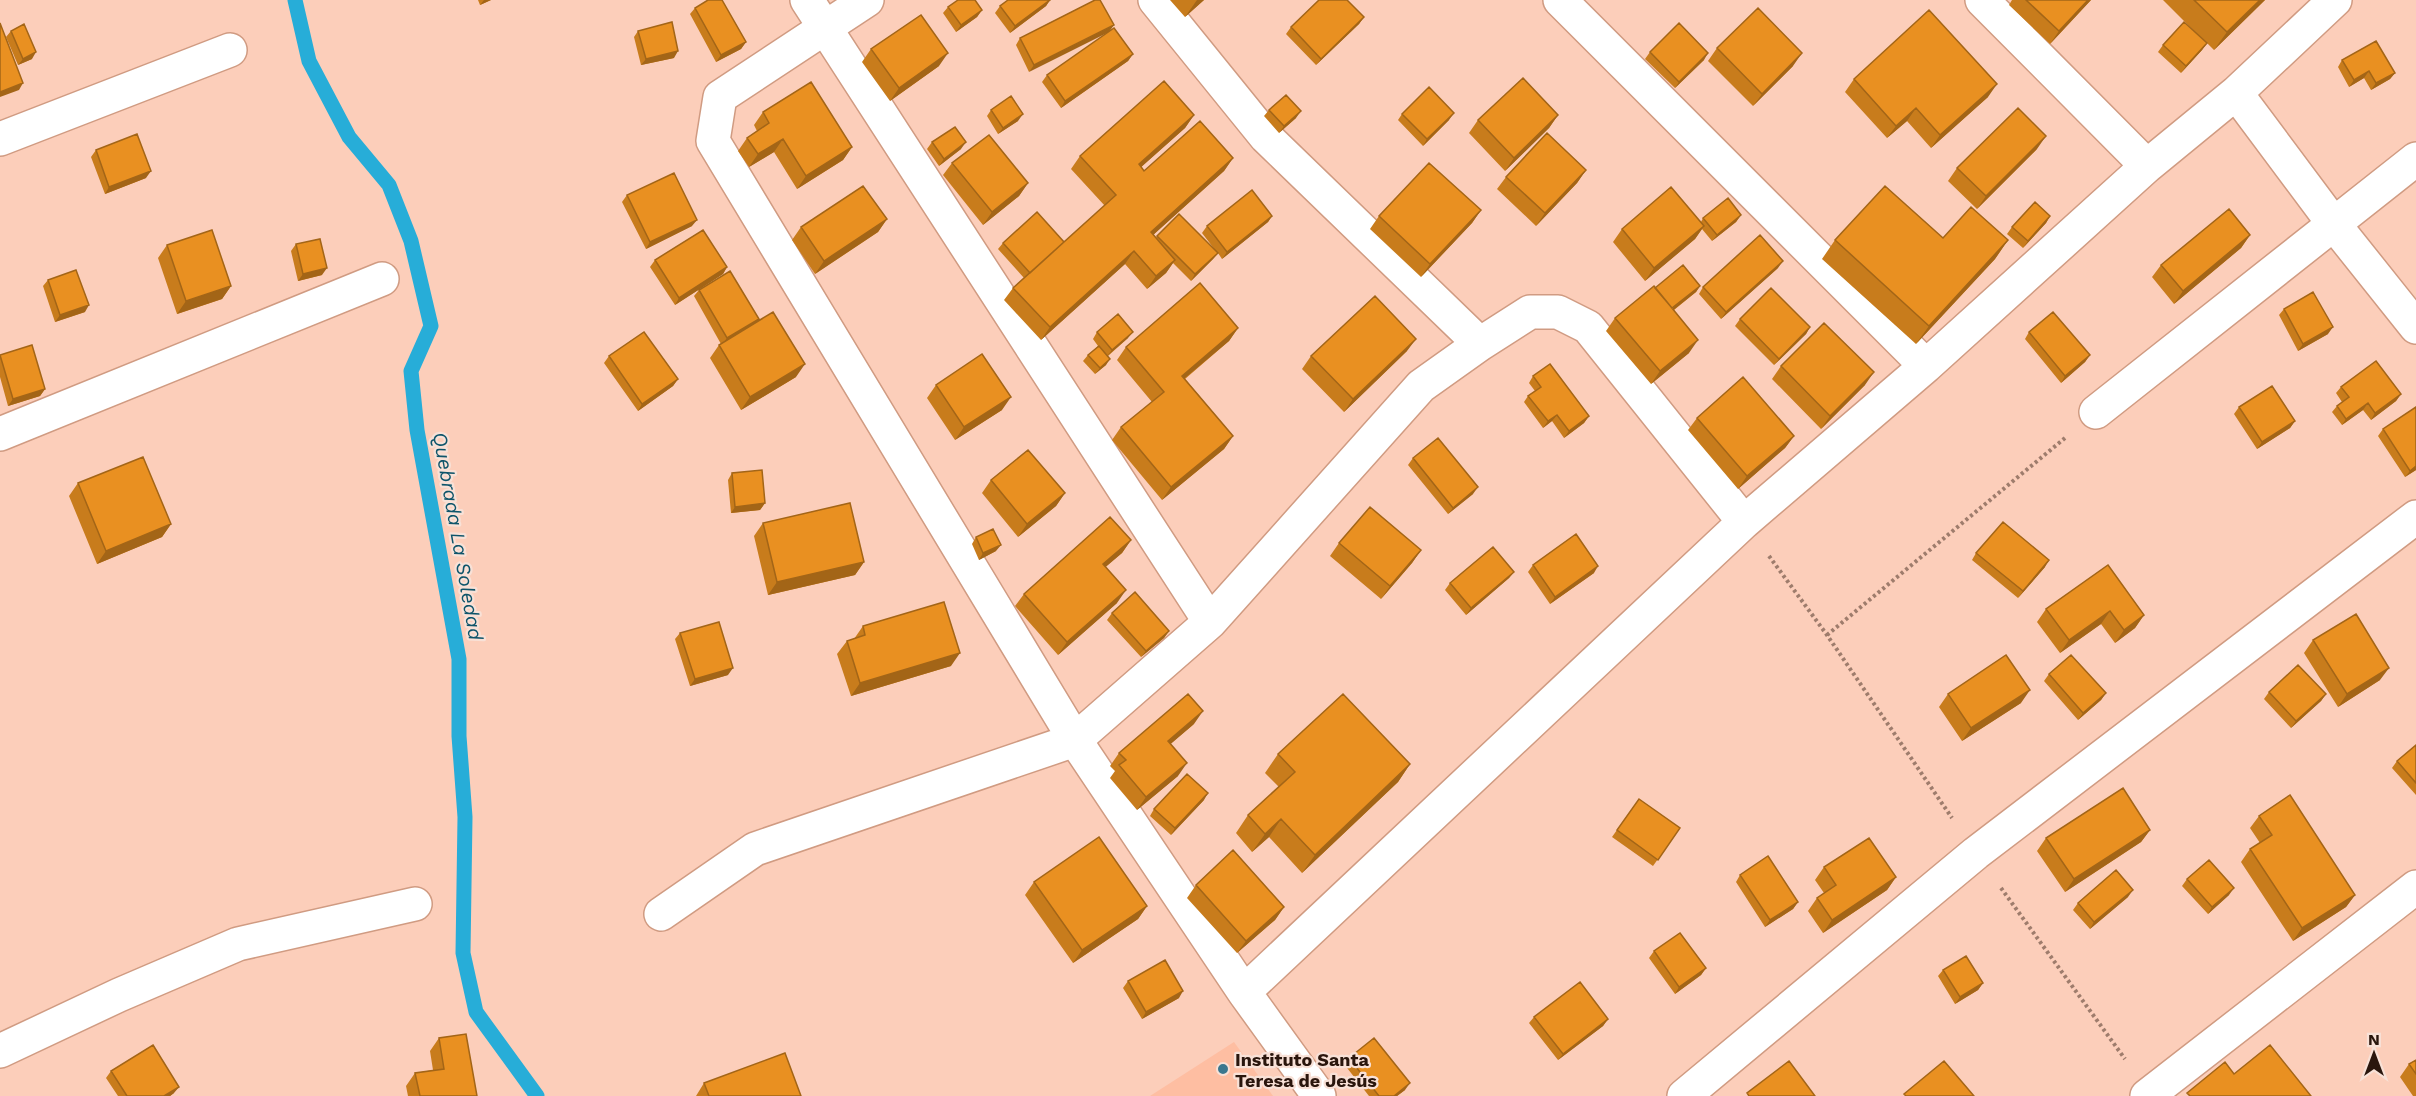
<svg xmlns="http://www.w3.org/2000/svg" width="2416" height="1096" font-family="'Work Sans',sans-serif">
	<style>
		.built { fill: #febea2 }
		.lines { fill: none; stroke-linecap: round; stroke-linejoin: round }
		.stream { stroke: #27add8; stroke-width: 15 }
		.minor-casing { stroke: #d09b82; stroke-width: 36 }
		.path { stroke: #9e7c6c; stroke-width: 4; stroke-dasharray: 3 3; stroke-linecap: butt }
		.minor { stroke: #fff; stroke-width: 33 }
		.wall { fill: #c87c1c }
		.shaded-wall { fill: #a36517 }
		.building { fill: #e99021; stroke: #a36517; stroke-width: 1.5 }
		.poi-dot { fill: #3b778e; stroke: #f8e1d7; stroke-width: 2 }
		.labels { text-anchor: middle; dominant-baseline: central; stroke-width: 4.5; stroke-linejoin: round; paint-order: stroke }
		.poi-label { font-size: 18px; font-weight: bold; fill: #2a160d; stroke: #f8e1d7; text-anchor: start }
		.water-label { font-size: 20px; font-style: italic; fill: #0e546a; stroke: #f8e1d7 }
	</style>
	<rect width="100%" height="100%" fill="#fcceba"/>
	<path class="built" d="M1234 1042 1273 1096H1150Z"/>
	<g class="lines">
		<path class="stream" d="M295 0 309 61 349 137 389 185 411 241 431 326 411 371 417 430 459 659V736L465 817 463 953 476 1012 537 1096"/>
		<g class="minor-casing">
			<path id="minor" d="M807 0 1210 622
				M867 0 720 97 713 141 1075 740 1244 992 1319 1096
				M1560 0 1926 366
				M1982 0 2147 166
				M2236 93 2333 223 2416 327
				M0 139 230 50
				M1480 344 1530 312H1558L1588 327 1744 522
				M2096 412 2416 159
				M0 434 382 279
				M661 914 755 849 1075 740 1210 622 1421 386 1480 344 1266 137 1155 0
				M1244 992 1744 522 1926 366 2147 166 2236 93 2335 0
				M0 1051 119 995 238 944 415 904
				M1684 1096 1976 853 2416 517
				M2147 1096 2416 887"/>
		</g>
		<path class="path" d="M1769 556 1827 635 1952 818
			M1827 635 2065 438
			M2001 888 2125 1059"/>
		<use href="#minor" class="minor"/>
	</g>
	<path class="wall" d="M478 0H491L480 5Z
		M1050 0 1046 6 1010 33 995 13 1000 6Z
		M1095 0 1029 72 1016 45 1020 38Z
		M1170 0H1204L1185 17Z
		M2012 0H2091L2050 44 2009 5Z
		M2163 0H2265L2214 50 2207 43 2202 50 2181 73 2158 52 2163 45 2203 40Z
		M948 7 982 10 977 17 956 32 943 13Z
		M695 8 746 42 741 49 716 62 690 14Z
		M1364 17 1359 24 1316 65 1286 34 1291 27Z
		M11 31 32 59 18 65 6 37Z
		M638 31 674 58 641 65 634 37Z
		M1717 48 1793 66 1753 106 1708 61Z
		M871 49 939 66 890 101 862 62Z
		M1650 52 1704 60 1675 88 1645 59Z
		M1133 54 1128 61 1061 108 1042 82 1047 75Z
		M2342 60 2395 73 2390 79 2371 90 2364 78 2349 87 2338 67Z
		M1854 79 1988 97 1931 148 1907 121 1887 138 1845 92Z
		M991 110 1018 121 998 134 987 116Z
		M1269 110 1296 118 1279 133 1264 116Z
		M763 112 852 147 843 160 797 189 774 152 749 167 738 151 747 138 757 131 754 125Z
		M1402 114 1449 120 1423 146 1398 120Z
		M1194 115 1185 128 1141 167 1144 171 1233 158 1224 171 1153 235 1156 238 1157 236 1215 250 1202 233 1207 226 1272 216 1268 222 1222 259 1218 253 1213 259 1191 281 1173 263 1166 273 1147 289 1125 264 1041 340 1004 300 1013 288 1024 278 998 249 1003 243 1064 242 1105 206 1071 169 1080 156Z
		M1558 115 1549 128 1505 171 1469 133 1478 120Z
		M932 142 961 149 939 166 927 149Z
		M2037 149 1977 209 1948 181 1957 168Z
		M96 150 146 178 105 194 91 157Z
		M952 163 1028 183 1019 196 983 225 943 175Z
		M1586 170 1577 183 1536 226 1497 189 1506 177Z
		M627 195 692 226 646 249 622 202Z
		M1481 210 1472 223 1421 277 1370 229 1379 216Z
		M1741 215 1736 222 1712 241 1702 229 1695 239 1645 281 1613 242 1622 229 1701 222 1703 218Z
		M2050 216 2046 223 2023 248 2007 234 2012 227Z
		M887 219 878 232 815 274 792 240 801 227Z
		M2250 235 2241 248 2174 304 2152 277 2161 265Z
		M1943 238 2008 240 1995 259 1916 344 1822 259 1835 240Z
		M296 244 322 275 298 281 291 251Z
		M167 245 231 286 222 299 177 314 158 258Z
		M655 260 727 267 723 274 675 305 650 267Z
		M1778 268 1721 319 1699 294 1703 287Z
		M48 280 85 312 55 322 43 286Z
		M1700 286 1696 292 1674 310 1689 353 1651 384 1606 331 1615 318 1655 288Z
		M699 290 759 319 757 322 796 377 741 410 710 358 719 345 721 344 694 296Z
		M2284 309 2328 334 2298 351 2279 315Z
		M1740 319 1810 327 1806 334 1774 365 1735 326Z
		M1238 328 1229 341 1185 379 1233 436 1224 449 1162 500 1112 440 1121 427 1152 402 1117 360 1126 347Z
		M1097 332 1128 338 1108 356 1106 365 1095 374 1083 361 1088 355 1098 346 1093 339Z
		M2029 332 2090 355 2085 362 2061 383 2025 339Z
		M1407 351 1344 412 1302 369 1311 356Z
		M0 355 45 389 40 396 8 406 0 377Z
		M609 356 678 379 673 386 638 411 604 363Z
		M1781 366 1865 385 1821 429 1772 379Z
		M1533 376 1589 416 1584 423 1564 438 1552 421 1543 428 1524 402 1528 396 1535 391 1529 383Z
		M936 385 1002 410 955 440 927 398Z
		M2341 387 2401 394 2396 401 2371 420 2363 410 2342 425 2332 412 2337 406 2342 402 2336 393Z
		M2239 407 2295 421 2290 428 2257 449 2234 414Z
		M1697 418 1794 436 1785 448 1738 489 1688 430Z
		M2383 429 2416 470 2405 477 2378 436Z
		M1413 458 1473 494 1448 514 1408 465Z
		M732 473 765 503 760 510 731 513 728 480Z
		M991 480 1065 493 1056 506 1018 537 982 493Z
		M78 483 171 524 162 537 97 564 69 496Z
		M763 523 864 562 855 575 768 595 754 536Z
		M976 537 996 551 979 560 972 544Z
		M1131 540 1122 553 1105 567 1117 603 1058 655 1015 606 1024 594Z
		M1339 543 1421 550 1412 563 1381 599 1330 556Z
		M1976 553 2045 567 2018 598 1972 560Z
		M1533 565 1594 573 1550 604 1528 572Z
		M2108 565 2144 615 2135 628 2115 643 2101 624 2060 653 2037 622 2046 609Z
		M1514 572 1509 578 1466 615 1445 590 1450 583Z
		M1112 613 1169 631 1164 638 1141 657 1107 620Z
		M863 626 951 666 851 696 837 654 847 641 854 639Z
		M680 633 728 675 690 686 675 639Z
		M2313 640 2380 680 2338 707 2304 653Z
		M2049 674 2106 693 2101 700 2078 720 2044 681Z
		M2269 692 2326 694 2321 701 2291 728 2264 699Z
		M1948 694 2021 703 1962 741 1939 707Z
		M1194 724 1170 744 1178 776 1137 810 1110 778 1115 771 1110 766 1119 753Z
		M2416 745V795L2392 768 2397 761Z
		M1278 754 1410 764 1398 782 1302 873 1269 837 1252 852 1236 833 1248 815 1279 787 1265 773Z
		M1639 799 1680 828 1653 866 1612 837Z
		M1204 800 1171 835 1150 816 1154 809Z
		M2259 816 2355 895 2346 907 2293 941 2241 862 2250 849 2260 843 2250 828Z
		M2150 830 2141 842 2065 892 2037 851 2046 838Z
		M1824 867 1896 877 1887 890 1823 933 1808 911 1817 898 1824 893 1815 880Z
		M1740 875 1798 902 1793 909 1765 927 1736 882Z
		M2187 879 2229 895 2208 914 2182 886Z
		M1034 882 1147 906 1138 919 1073 963 1025 895Z
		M1196 885 1284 907 1275 920 1237 953 1187 898Z
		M2128 897 2090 929 2073 910 2078 903Z
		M1654 951 1706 968 1701 975 1675 994 1649 958Z
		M1943 970 1983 983 1978 990 1955 1004 1938 976Z
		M1128 981 1179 998 1142 1019 1123 988Z
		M1534 1017 1608 1019 1603 1026 1558 1060 1529 1023Z
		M439 1038 477 1096H408L406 1086 415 1073 433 1070 430 1051Z
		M1349 1058 1405 1090 1397 1096H1369L1344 1064Z
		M2416 1060V1096H2413L2400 1077 2409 1064Z
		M111 1071 174 1093 170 1096H118L106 1078Z
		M704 1083 801 1096H696Z"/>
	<path class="shaded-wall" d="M484 0H491L480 5Z
		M1050 0 1046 6 1010 33 1015 26Z
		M1197 0H1204L1185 17Z
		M2088 0H2091L2050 44 2059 31Z
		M2260 0H2265L2214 50 2227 32Z
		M982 10 977 17 956 32 961 25Z
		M1364 17 1359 24 1316 65 1321 59Z
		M1114 25 1109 32 1029 72 1034 65Z
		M746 42 741 49 716 62 721 55Z
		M2207 43 2202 50 2181 73 2186 66Z
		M678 51 674 58 641 65 646 59Z
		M36 52 32 59 18 65 23 59Z
		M948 53 939 66 890 101 899 88Z
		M1708 53 1704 60 1675 88 1679 82Z
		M1802 53 1793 66 1753 106 1762 94Z
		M1133 54 1128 61 1061 108 1065 101Z
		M2369 71 2364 78 2349 87 2354 80Z
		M2395 73 2390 79 2371 90 2376 83Z
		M23 83 19 90 0 97V92Z
		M1997 84 1988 97 1931 148 1940 135Z
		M1916 108 1907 121 1887 138 1896 126Z
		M1301 111 1296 118 1279 133 1284 126Z
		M1454 113 1449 120 1423 146 1427 139Z
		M1023 114 1018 121 998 134 1003 128Z
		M1194 115 1185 128 1130 177 1139 164Z
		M1558 115 1549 128 1505 171 1514 158Z
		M2046 136 2037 149 1977 209 1986 196Z
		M783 139 774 152 749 167 758 154Z
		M966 142 961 149 939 166 944 159Z
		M852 147 843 160 797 189 806 176Z
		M1233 158 1224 171 1142 245 1151 232Z
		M1586 170 1577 183 1536 226 1545 213Z
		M151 171 146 178 105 194 109 187Z
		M1028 183 1019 196 983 225 992 212Z
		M1481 210 1472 223 1421 277 1430 264Z
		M1741 215 1736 222 1712 241 1717 235Z
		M1272 216 1268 222 1222 259 1227 252Z
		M2050 216 2046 223 2023 248 2028 241Z
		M887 219 878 232 815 274 824 261Z
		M697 220 692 226 646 249 650 242Z
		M1704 226 1695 239 1645 281 1654 268Z
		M2250 235 2241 248 2174 304 2183 291Z
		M2008 240 1995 259 1916 344 1929 326Z
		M1134 251 1125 264 1041 340 1050 327Z
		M1218 253 1213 259 1191 281 1195 274Z
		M1175 260 1166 273 1147 289 1156 276Z
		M1783 261 1778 268 1721 319 1726 312Z
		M727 267 723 274 675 305 679 298Z
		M327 268 322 275 298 281 303 274Z
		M231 286 222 299 177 314 186 301Z
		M1700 286 1696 292 1662 319 1667 313Z
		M89 305 85 312 55 322 60 315Z
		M759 319 754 326 722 345 727 338Z
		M1810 327 1806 334 1774 365 1779 359Z
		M2333 327 2328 334 2298 351 2303 344Z
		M1238 328 1229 341 1173 388 1182 376Z
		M1133 332 1128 338 1107 356 1112 350Z
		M1416 339 1407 351 1344 412 1353 399Z
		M1698 340 1689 353 1651 384 1660 371Z
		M2090 355 2085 362 2061 383 2065 376Z
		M1110 359 1106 365 1095 374 1100 368Z
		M805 364 796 377 741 410 750 397Z
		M1874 372 1865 385 1821 429 1830 416Z
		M678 379 673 386 638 411 642 404Z
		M45 389 40 396 8 406 13 399Z
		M2401 394 2396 401 2371 420 2375 413Z
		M1011 397 1002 410 955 440 964 427Z
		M2368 403 2363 410 2342 425 2346 419Z
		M1557 415 1552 421 1543 428 1548 421Z
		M1589 416 1584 423 1564 438 1569 431Z
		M2295 421 2290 428 2257 449 2262 442Z
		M1233 436 1224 449 1162 500 1171 487Z
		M1794 436 1785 448 1738 489 1747 476Z
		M2416 466V470L2405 477 2410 471Z
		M1478 487 1473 494 1448 514 1453 508Z
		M1065 493 1056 506 1018 537 1027 524Z
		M765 503 760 510 731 513 735 507Z
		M171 524 162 537 97 564 106 551Z
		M1131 540 1122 553 1094 577 1103 564Z
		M1001 545 996 551 979 560 983 553Z
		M1421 550 1412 563 1381 599 1390 586Z
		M2049 560 2045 567 2018 598 2023 591Z
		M864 562 855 575 768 595 777 582Z
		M1598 566 1594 573 1550 604 1555 597Z
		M1514 572 1509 578 1466 615 1471 608Z
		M1126 590 1117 603 1058 655 1067 642Z
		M2110 611 2101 624 2060 653 2069 640Z
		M2144 615 2135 628 2115 643 2124 630Z
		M1169 631 1164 638 1141 657 1146 651Z
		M960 653 951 666 851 696 860 683Z
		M733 668 728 675 690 686 695 679Z
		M2389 668 2380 680 2338 707 2347 694Z
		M2030 690 2021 703 1962 741 1971 728Z
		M2106 693 2101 700 2078 720 2083 713Z
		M2326 694 2321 701 2291 728 2296 721Z
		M1203 711 1194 724 1159 754 1168 741Z
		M1187 763 1178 776 1137 810 1146 797Z
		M1410 764 1398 782 1302 873 1315 855Z
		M1208 793 1204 800 1171 835 1175 828Z
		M1281 819 1269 837 1252 852 1265 834Z
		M2150 830 2141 842 2065 892 2074 879Z
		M1896 877 1887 890 1823 933 1832 920Z
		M2234 888 2229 895 2208 914 2212 907Z
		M2133 890 2128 897 2090 929 2094 922Z
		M2355 895 2346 907 2293 941 2302 928Z
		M1798 902 1793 909 1765 927 1770 920Z
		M1147 906 1138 919 1073 963 1082 950Z
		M1284 907 1275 920 1237 953 1246 941Z
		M1706 968 1701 975 1675 994 1679 987Z
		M1983 983 1978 990 1955 1004 1960 997Z
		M1183 991 1179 998 1142 1019 1146 1012Z
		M1608 1019 1603 1026 1558 1060 1563 1054Z
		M1410 1083 1405 1090 1397 1096H1394Z
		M179 1087 174 1093 170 1096H164Z"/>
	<path class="building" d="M708 0H722L746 42 721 55 695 8Z
		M958 0H975L982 10 961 25 948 7Z
		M1008 0H1050L1015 26 1000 6Z
		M1095 0H1100L1114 25 1034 65 1020 38Z
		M1319 0H1347L1364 17 1321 59 1291 27Z
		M2026 0H2088L2059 31Z
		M2194 0H2260L2227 32Z
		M1758 8 1802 53 1762 94 1717 48Z
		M1929 10 1997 84 1940 135 1916 108 1896 126 1854 79Z
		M921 15 948 53 899 88 871 49Z
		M672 22 678 51 646 59 638 31Z
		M2184 22 2207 43 2186 66 2163 45Z
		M0 23 23 83 0 92Z
		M1679 23 1708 53 1679 82 1650 52Z
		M24 24 36 52 23 59 11 31Z
		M1114 28 1133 54 1065 101 1047 75Z
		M2376 41 2395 73 2376 83 2369 71 2354 80 2342 60Z
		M1523 78 1558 115 1514 158 1478 120Z
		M1164 81 1194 115 1139 164 1144 171 1200 121 1233 158 1151 232 1175 260 1156 276 1134 251 1050 327 1013 288 1116 195 1080 156Z
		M811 82 852 147 806 176 783 139 758 154 747 138 769 123 763 112Z
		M1429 87 1454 113 1427 139 1402 114Z
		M1286 95 1301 111 1284 126 1269 110Z
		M1011 96 1023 114 1003 128 991 110Z
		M2018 108 2046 136 1986 196 1957 168Z
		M955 127 966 142 944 159 932 142Z
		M1547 133 1586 170 1545 213 1506 177Z
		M137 134 151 171 109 187 96 150Z
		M989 135 1028 183 992 212 952 163Z
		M1429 163 1481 210 1430 264 1379 216Z
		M674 173 697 220 650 242 627 195Z
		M863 186 887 219 824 261 801 227Z
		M1885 186 1943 238 1971 207 2008 240 1929 326 1835 240Z
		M1671 187 1704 226 1654 268 1622 229Z
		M1252 190 1272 216 1227 252 1207 226Z
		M1728 198 1741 215 1717 235 1703 218Z
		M2035 202 2050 216 2028 241 2012 227Z
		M2229 209 2250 235 2183 291 2161 265Z
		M1037 212 1064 242 1030 273 1003 243Z
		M1179 214 1218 253 1195 274 1157 236Z
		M212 230 231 286 186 301 167 245Z
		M703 230 727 267 679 298 655 260Z
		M1760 235 1783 261 1726 312 1703 287Z
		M320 239 327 268 303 274 296 244Z
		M1683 265 1700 286 1672 308 1655 288Z
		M76 270 89 305 60 315 48 280Z
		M730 271 759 319 727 338 699 290Z
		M1200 283 1238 328 1182 376 1233 436 1171 487 1121 427 1164 392 1126 347Z
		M1654 286 1698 340 1660 371 1615 318Z
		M1771 288 1810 327 1779 359 1740 319Z
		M2313 292 2333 327 2303 344 2284 309Z
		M1375 296 1416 339 1353 399 1311 356Z
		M773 312 805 364 750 397 719 345Z
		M2053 312 2090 355 2065 376 2029 332Z
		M1118 314 1133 332 1112 350 1097 332Z
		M1824 323 1874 372 1830 416 1781 366Z
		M644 332 678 379 642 404 609 356Z
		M32 345 45 389 13 399 0 355Z
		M1099 346 1110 359 1100 368 1088 355Z
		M982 354 1011 397 964 427 936 385Z
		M2376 361 2401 394 2375 413 2368 403 2346 419 2337 406 2349 397 2341 387Z
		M1550 364 1589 416 1569 431 1557 415 1548 421 1528 396 1541 387 1533 376Z
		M1743 377 1794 436 1747 476 1697 418Z
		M2272 386 2295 421 2262 442 2239 407Z
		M2416 407V466L2410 471 2383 429Z
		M1438 438 1478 487 1453 508 1413 458Z
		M1028 450 1065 493 1027 524 991 480Z
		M143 457 171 524 106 551 78 483Z
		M762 470 765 503 735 507 732 473Z
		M850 503 864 562 777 582 763 523Z
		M1370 507 1421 550 1390 586 1339 543Z
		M1110 517 1131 540 1103 564 1126 590 1067 642 1024 594Z
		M2003 522 2049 560 2023 591 1976 553Z
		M993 529 1001 545 983 553 976 537Z
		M1576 534 1598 566 1555 597 1533 565Z
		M1493 547 1514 572 1471 608 1450 583Z
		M2108 565 2144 615 2124 630 2110 611 2069 640 2046 609Z
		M1135 592 1169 631 1146 651 1112 613Z
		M944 602 960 653 860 683 847 641 865 635 863 626Z
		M2356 614 2389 668 2347 694 2313 640Z
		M719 622 733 668 695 679 680 633Z
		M2006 655 2030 690 1971 728 1948 694Z
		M2071 655 2106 693 2083 713 2049 674Z
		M2298 665 2326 694 2296 721 2269 692Z
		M1188 694 1203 711 1168 741 1187 763 1146 797 1119 765 1126 760 1119 753Z
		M1343 694 1410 764 1315 855 1281 819 1265 834 1248 815 1295 772 1278 754Z
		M2416 745V783L2397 761Z
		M1187 774 1208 793 1175 828 1154 809Z
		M2123 788 2150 830 2074 879 2046 838Z
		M2290 795 2355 895 2302 928 2250 849 2272 835 2259 816Z
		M1639 799 1680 828 1658 860 1617 830Z
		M1099 837 1147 906 1082 950 1034 882Z
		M1869 838 1896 877 1832 920 1817 898 1836 885 1824 867Z
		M1233 850 1284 907 1246 941 1196 885Z
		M1768 856 1798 902 1770 920 1740 875Z
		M2209 860 2234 888 2212 907 2187 879Z
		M2116 870 2133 890 2094 922 2078 903Z
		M1680 933 1706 968 1679 987 1654 951Z
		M1966 956 1983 983 1960 997 1943 970Z
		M1165 960 1183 991 1146 1012 1128 981Z
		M1580 982 1608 1019 1563 1054 1534 1017Z
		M466 1034 477 1096H420L415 1073 444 1069 439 1038Z
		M1374 1038 1410 1083 1394 1096H1379L1349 1058Z
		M153 1045 179 1087 164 1096H127L111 1071Z
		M2270 1045 2311 1096H2190L2187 1093 2225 1062 2234 1074Z
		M785 1053 801 1096H709L704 1083Z
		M2416 1060V1074L2409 1064Z
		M1789 1061 1815 1096H1749L1747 1093Z
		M1944 1061 1974 1096H1906L1904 1094Z"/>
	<circle class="poi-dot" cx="1223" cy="1069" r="6"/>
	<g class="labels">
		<g class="poi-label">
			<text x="1235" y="1059">Instituto Santa<tspan x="1235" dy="21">Teresa de Jesús</tspan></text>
		</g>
		<g class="water-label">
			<text transform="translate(458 536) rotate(80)">Quebrada La Soledad</text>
		</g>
	</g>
	<g transform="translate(2374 1054)" stroke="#f8e1d7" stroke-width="4.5" paint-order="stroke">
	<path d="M0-4.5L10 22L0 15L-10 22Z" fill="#2a160d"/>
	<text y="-9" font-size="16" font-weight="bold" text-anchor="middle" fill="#2a160d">N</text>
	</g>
</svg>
